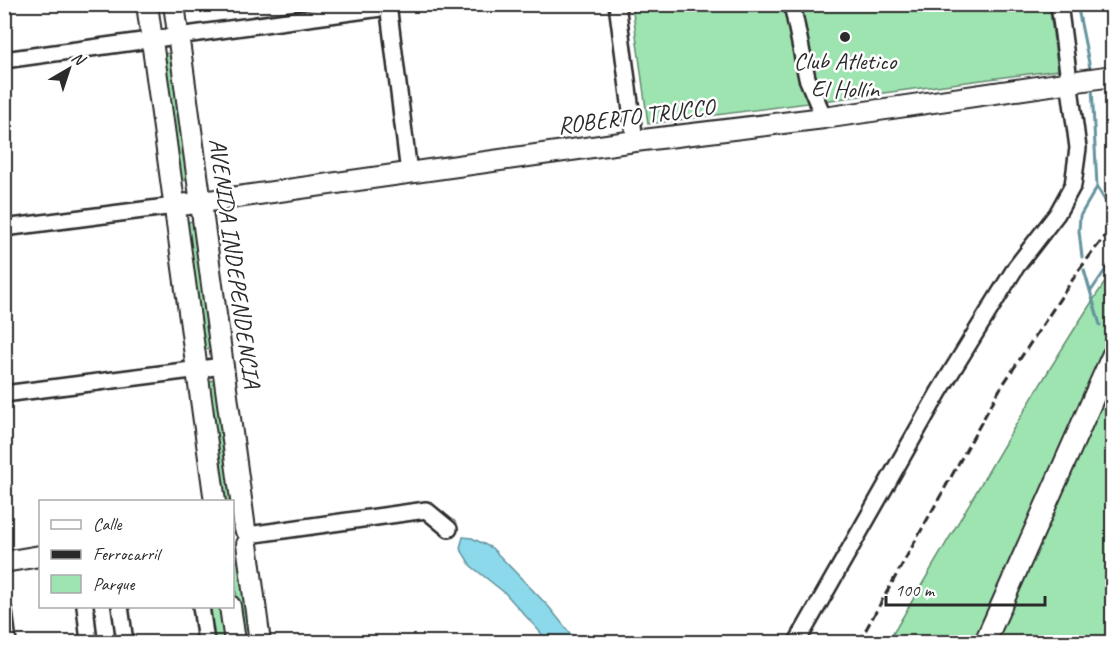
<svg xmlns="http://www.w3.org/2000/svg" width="1117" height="647" font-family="Caveat,sans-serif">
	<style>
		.green { fill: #9ee4b1; stroke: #64886e; stroke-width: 1.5 }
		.water { fill: #8bd9ea; stroke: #65939e; stroke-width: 1.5 }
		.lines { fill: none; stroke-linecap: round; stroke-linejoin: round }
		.stream { stroke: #65939e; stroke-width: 3 }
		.minor-casing { stroke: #2b2b2b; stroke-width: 20 }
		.major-casing { stroke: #2b2b2b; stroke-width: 24 }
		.minor { stroke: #fff; stroke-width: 15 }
		.major { stroke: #fff; stroke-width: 20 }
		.rail { stroke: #2b2b2b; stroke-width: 3; stroke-dasharray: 9 4.5; stroke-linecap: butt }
		.poi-dot { fill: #2b2b2b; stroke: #fff; stroke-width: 2 }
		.labels { text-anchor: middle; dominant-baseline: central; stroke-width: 5; stroke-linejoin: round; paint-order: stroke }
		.poi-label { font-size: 24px; fill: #2b2b2b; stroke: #fff }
		.street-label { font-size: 24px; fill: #2b2b2b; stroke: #fff }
	</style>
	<rect width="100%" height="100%" fill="#fff"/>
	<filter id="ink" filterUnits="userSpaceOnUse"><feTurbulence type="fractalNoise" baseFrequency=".0167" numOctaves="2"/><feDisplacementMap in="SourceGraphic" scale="12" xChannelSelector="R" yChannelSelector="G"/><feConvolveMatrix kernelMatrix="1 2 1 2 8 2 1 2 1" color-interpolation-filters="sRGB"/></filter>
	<g filter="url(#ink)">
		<path class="green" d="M632 5H1049L1058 70 648 124Z
			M172 53 189 180 180 181 162 54Z
			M195 221 213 348 203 349 186 222Z
			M1112 272V642H888C930 570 972 498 1015 426 1047 374 1077 322 1112 272Z
			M215 380 232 501H222L206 382Z
			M241 561 253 642H243L233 569 232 562Z
			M206 607H224L230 642H211Z"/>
		<path class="water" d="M463 537 472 538 492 548 549 607 577 642H549L505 593 471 566 460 548Z"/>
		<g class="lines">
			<path class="stream" d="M1077 4 1091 73
				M1097 187 1112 212
				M1082 257 1079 231 1080 216 1097 187 1092 86
				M1084 270 1100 325
				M1091 291 1112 260"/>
			<g class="minor-casing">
				<path id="minor" d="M388 4 409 173
					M617 4 635 141
					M792 4 807 78 824 118
					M4 60 388 7
					M4 228 174 206
					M4 394 223 366
					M248 535 426 510 449 529
					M85 606 89 642
					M120 606 125 642
					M201 606 206 642
					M4 611 8 642
					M797 642 939 392 1016 267 1057 214 1073 185 1078 148 1059 4"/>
			</g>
			<g class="major-casing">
				<path id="major" d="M147 4 215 502
					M174 4 245 529
					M174 206 635 141 824 118 1112 76
					M247 544 260 642
					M4 562 40 556
					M230 606 235 642
					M985 642 1112 356"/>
			</g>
			<use href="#minor" class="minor"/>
			<use href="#major" class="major"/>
			<path class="rail" d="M859 642 1000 389 1079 270 1112 227"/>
		</g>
	</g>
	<circle class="poi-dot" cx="845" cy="37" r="6"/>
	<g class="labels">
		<g class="poi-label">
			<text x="845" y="61">Club Atletico<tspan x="845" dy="28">El Hollín</tspan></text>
		</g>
		<g class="street-label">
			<text transform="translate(636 116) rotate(-7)">ROBERTO TRUCCO</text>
			<text transform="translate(235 263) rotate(82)">AVENIDA INDEPENDENCIA</text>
		</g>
	</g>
	<rect width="1117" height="647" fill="none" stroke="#fff" stroke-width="24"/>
	<rect x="12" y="12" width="1093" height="623" fill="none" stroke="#2b2b2b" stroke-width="2" filter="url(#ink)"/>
	<rect x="39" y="500" width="195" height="108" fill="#ffffff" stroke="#aaaaaa" stroke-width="1.5"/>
	<rect x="51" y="520" width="30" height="9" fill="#ffffff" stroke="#aaaaaa" stroke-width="1.5"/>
	<text x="93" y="530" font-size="18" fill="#2b2b2b">Calle</text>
	<rect x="51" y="550" width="30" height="9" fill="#2b2b2b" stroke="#aaaaaa" stroke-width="1.5"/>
	<text x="93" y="560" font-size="18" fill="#2b2b2b">Ferrocarril</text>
	<rect x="51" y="575" width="30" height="18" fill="#9ee4b1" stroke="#aaaaaa" stroke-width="1.5"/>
	<text x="93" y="590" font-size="18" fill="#2b2b2b">Parque</text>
	<g transform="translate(69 69) rotate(39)" stroke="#ffffff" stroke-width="4.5" paint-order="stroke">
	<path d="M0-4.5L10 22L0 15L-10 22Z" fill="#2b2b2b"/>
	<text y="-9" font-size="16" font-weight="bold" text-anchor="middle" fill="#2b2b2b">N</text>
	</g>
	<path d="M886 596v9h159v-9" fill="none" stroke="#2b2b2b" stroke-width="3"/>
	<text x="895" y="596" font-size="18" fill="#2b2b2b" stroke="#ffffff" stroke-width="4.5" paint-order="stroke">100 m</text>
</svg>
